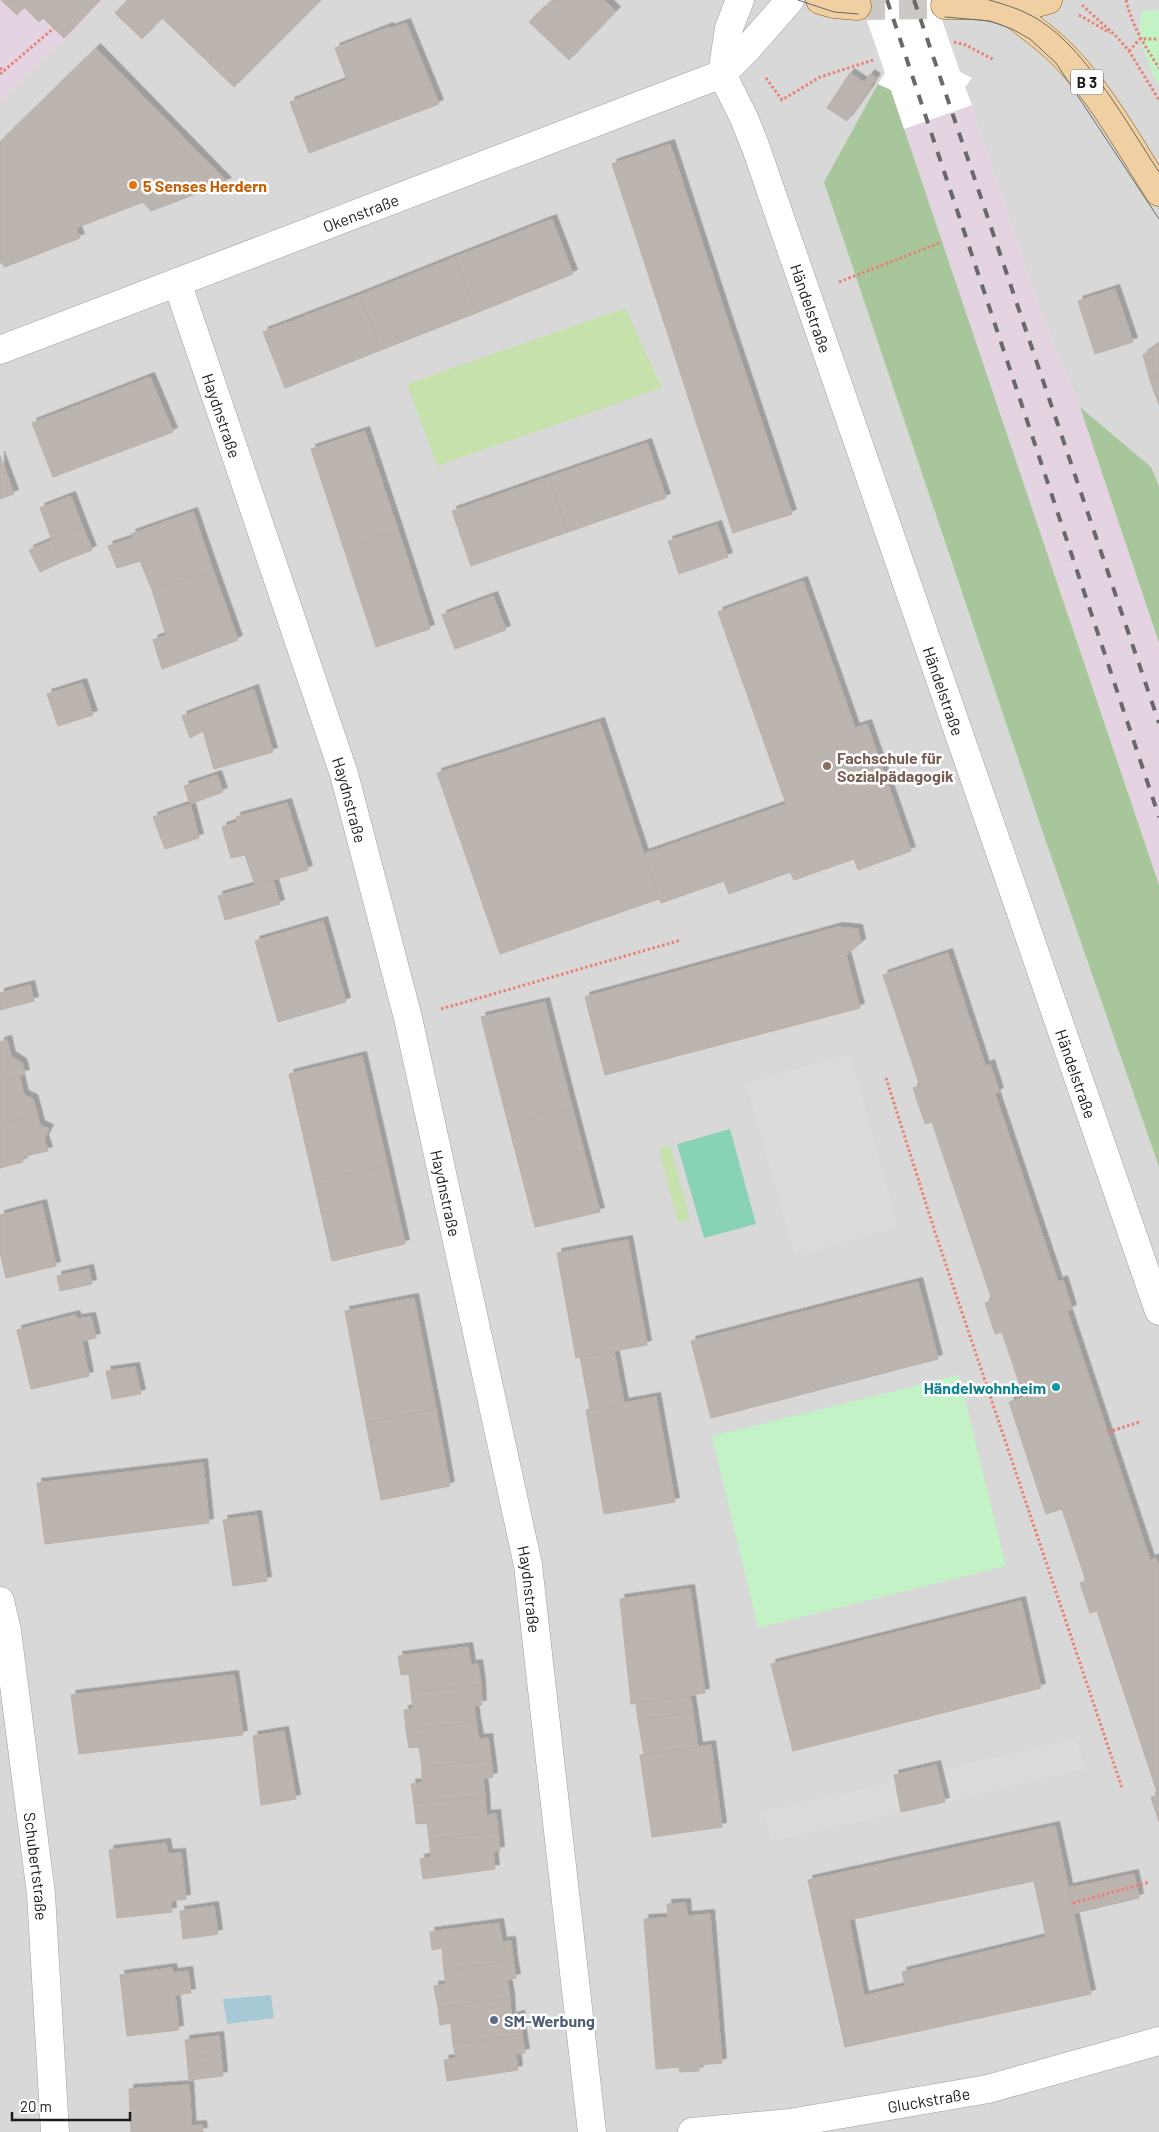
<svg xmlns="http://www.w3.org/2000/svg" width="1159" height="2132" font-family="Barlow,sans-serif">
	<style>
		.residential { fill: #d9d8d8 }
		.industrial { fill: #e4d4e1 }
		.grass { fill: #c6e1ac }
		.forest { fill: #a7c69b }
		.park { fill: #c2f2c6 }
		.pitch { fill: #88d3b6 }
		.parking { fill: #dbdbdb }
		.water { fill: #a6cad5 }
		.pier { fill: #fff }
		.building { fill: #bbb4af; stroke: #bbb0a6; fill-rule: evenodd; filter: url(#shadow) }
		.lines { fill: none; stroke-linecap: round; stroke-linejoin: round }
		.primary-tunnel { stroke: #ccc9c4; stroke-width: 28; stroke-dasharray: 28 14; stroke-linecap: butt }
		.minor-casing { stroke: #9f9f9f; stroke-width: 29 }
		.primary-casing { stroke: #825d10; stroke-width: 29 }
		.path { stroke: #e98275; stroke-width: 3; stroke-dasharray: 2.5 2.5; stroke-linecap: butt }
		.minor { stroke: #fff; stroke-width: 28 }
		.primary { stroke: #f0cfa2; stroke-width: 28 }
		.tram { stroke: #696969; stroke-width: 1 }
		.rail { stroke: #696969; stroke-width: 4; stroke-dasharray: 10 10; stroke-linecap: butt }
		.food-dot { fill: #e8710a; stroke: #fff; stroke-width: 2 }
		.education-dot { fill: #8d6e63; stroke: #fff; stroke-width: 2 }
		.culture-dot { fill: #0f9aa8; stroke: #fff; stroke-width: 2 }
		.service-dot { fill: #5c6f8a; stroke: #fff; stroke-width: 2 }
		.labels { text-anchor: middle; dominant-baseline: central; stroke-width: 5; stroke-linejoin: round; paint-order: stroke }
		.shield { fill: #fff; stroke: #5f5f5f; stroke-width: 1 }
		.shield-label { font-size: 15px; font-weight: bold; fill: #1b1b1b }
		.food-label { font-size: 16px; font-weight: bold; fill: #c56008; stroke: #fff; text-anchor: start }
		.street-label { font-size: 16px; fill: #1b1b1b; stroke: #fff }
		.education-label { font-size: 16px; font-weight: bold; fill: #785e54; stroke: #fff; text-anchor: start }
		.culture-label { font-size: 16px; font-weight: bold; fill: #0d838f; stroke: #fff; text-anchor: end }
		.service-label { font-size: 16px; font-weight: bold; fill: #4e5e75; stroke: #fff; text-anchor: start }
	</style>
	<defs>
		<filter id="shadow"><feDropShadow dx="4.5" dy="-4.5" stdDeviation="0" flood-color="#0004"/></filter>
	</defs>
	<rect width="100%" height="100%" fill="#ebe8e2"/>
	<path class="residential" d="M0 0H860L885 73 824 182 1044 836 1159 1167V2132H0Z
		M935 0H1159V10L1141 12 1140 39 1153 75 1159 84V486L1151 467 1080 407 1038 304 965 87 971 78 960 72Z"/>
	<path class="industrial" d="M0 0H104L0 103Z
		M860 0H935L960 72 972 78 965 87 1038 304 1080 407 1159 643V885L891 90 878 84 885 73Z"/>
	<path class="grass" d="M625 308 662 388 437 466 407 384Z
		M670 1146 690 1219 678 1223 659 1149Z"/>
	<path class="forest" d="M878 84 891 90 1159 885V1167L1044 836 824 182Z
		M1080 407 1151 467 1159 486V643Z"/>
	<path class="park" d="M1159 10V84L1153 75 1140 39 1141 11Z
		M959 1375 1006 1566 758 1628 712 1436Z"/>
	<path class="pitch" d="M730 1129 756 1224 704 1238 677 1144Z"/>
	<path class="parking" d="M850 1054 898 1227 795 1256 746 1083Z
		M1077 1738 1084 1769 945 1802 938 1771Z
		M895 1781 901 1812 771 1841 764 1811Z"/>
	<path class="water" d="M271 1995 274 2018 227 2024 223 1999Z"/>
	<path class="pier" d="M860 0H935L960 72 972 78 965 87 972 105 904 129 891 90 878 84 885 73Z"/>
	<path class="building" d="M1 0H100L64 38 43 18 39 22 24 7 17 15Z
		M128 0H321L234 87 162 18 142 39 115 13Z
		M553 0H604L616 11 569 60 548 40 552 34 534 17Z
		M534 17 552 34 548 40 529 22Z
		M406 23 439 104 309 153 290 102 347 80 335 48 389 27V29Z
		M96 48 227 182 151 211 143 202 76 228 80 238 5 267 0 262V142Z
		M850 73 871 87 847 121 827 108Z
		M870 74 876 78 870 87 864 83Z
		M670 144 701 239 643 258 612 164Z
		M552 219 573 274 476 313 455 257Z
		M701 239 730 328 672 347 643 258Z
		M455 257 476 313 381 350 360 295Z
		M1115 289 1133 342 1095 354 1078 301Z
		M360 295 381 350 285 388 263 332Z
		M730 328 759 414 700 434 672 347Z
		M1159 344V374L1150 380 1143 355Z
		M1159 374V405L1150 380Z
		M150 377 173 432 53 477 32 423Z
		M759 414 792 514 733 533 700 434Z
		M365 431 398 530 344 549 311 449Z
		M647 443 666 498 568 532 549 477Z
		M0 456 14 494 0 499Z
		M549 477 568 532 471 566 452 511Z
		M71 496 83 528 52 540 40 508Z
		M193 512 213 570 152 590 140 561 117 568 108 546 132 538 131 534Z
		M717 525 728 557 679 574 668 541Z
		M83 528 92 550 61 562 52 540Z
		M398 530 430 629 376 647 344 549Z
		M52 540 61 562 40 572 29 550Z
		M213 570 238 640 162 669 153 640 166 635 152 590Z
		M803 581 855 728 867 724 911 851 858 870 854 859 794 880 790 872 729 894 724 881 661 903 644 854 786 804 718 612Z
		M493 596 506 630 455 649 442 615Z
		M82 683 93 715 58 726 47 694Z
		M254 689 273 752 214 769 203 731 190 738 182 716Z
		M600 722 659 899 500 954 437 773Z
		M217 775 223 792 190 804 184 786Z
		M287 803 308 870 255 885 245 855 231 858 222 827 237 822 236 817Z
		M190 804 199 838 165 849 153 817Z
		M273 880 280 904 225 920 218 896Z
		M323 921 346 1002 278 1022 255 941Z
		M838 927 858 929 861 943 846 955 860 1008 605 1075 585 997Z
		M948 953 985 1066 990 1064 999 1092 995 1094 1058 1282 1063 1280 1072 1309 1067 1311 1150 1560 1156 1558 1159 1567V1822L1151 1797 1158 1795 1097 1611 1090 1613 1080 1583 1086 1581 1062 1509 1046 1514 1009 1402 1024 1397 1002 1332 995 1334 985 1303 992 1300 932 1122 925 1124 913 1088 920 1086 883 975Z
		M30 985 34 1001 0 1010V993Z
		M545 1002 572 1107 508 1123 481 1017Z
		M7 1040 11 1056 22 1063 25 1074 0 1080V1042Z
		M362 1056 387 1164 314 1182 289 1074Z
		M19 1075 24 1095 33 1099 37 1113 0 1123V1080Z
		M572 1107 600 1212 535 1227 508 1123Z
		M37 1113 40 1125 49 1129 44 1139 48 1151 22 1157 23 1162 0 1168V1123Z
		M387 1164 405 1244 332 1261 314 1182Z
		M42 1204 56 1266 6 1278 0 1253V1215Z
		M628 1240 647 1345 576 1358 557 1253Z
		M89 1269 92 1284 60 1291 57 1276Z
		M918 1282 938 1359 711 1418 691 1341Z
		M414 1298 436 1409 366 1423 345 1311Z
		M75 1315 77 1319 91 1317 96 1338 82 1341 89 1376 31 1389 17 1330Z
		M614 1351 624 1403 590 1410 580 1357Z
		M135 1367 141 1394 112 1399 106 1371Z
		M656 1397 675 1502 604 1514 586 1410Z
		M436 1409 450 1486 381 1500 366 1423Z
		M203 1463 209 1523 45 1544 37 1483Z
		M257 1515 267 1581 233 1586 223 1520Z
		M690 1589 705 1693 631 1704 620 1599Z
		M1021 1601 1041 1688 793 1751 771 1664Z
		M468 1647 471 1665 478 1664 481 1685 411 1692 409 1674 401 1675 398 1656Z
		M234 1675 243 1735 79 1754 71 1695Z
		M481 1685 482 1705H474L476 1722 406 1730 404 1710 413 1709 411 1692Z
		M690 1695 693 1712 638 1720 636 1703Z
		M693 1712 698 1747 644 1755 638 1720Z
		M476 1722 479 1739 488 1738 491 1760 422 1767 419 1747 409 1748 406 1730Z
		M284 1731 296 1799 261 1805 253 1736Z
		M711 1745 722 1827 652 1837 640 1755Z
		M491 1760 493 1777 483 1779 485 1796 414 1803 411 1784 422 1783V1767Z
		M936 1765 945 1802 901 1812 894 1775Z
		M485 1796 486 1815 496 1814 498 1832 429 1840 427 1823 416 1824 414 1803Z
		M1055 1826 1091 1994 845 2047 808 1880ZM1034 1881 1046 1937 902 1972 905 1986 864 1996 849 1920Z
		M498 1832 500 1851 493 1852 495 1869 423 1879 420 1859 431 1857 429 1840Z
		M166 1843 168 1854 181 1853 186 1899 171 1901 172 1912 117 1918 109 1850Z
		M1134 1874 1139 1898 1075 1913 1069 1888Z
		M686 1903 687 1916 710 1914 722 2063 699 2065V2071L680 2072 679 2067 656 2069 644 1919 668 1918 667 1904Z
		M214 1906 218 1934 183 1939 180 1911Z
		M499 1923 502 1942 511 1941 513 1961 444 1970 442 1948 432 1950 430 1932Z
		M513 1961 516 1978 507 1980 510 1998 438 2008 434 1986 446 1985 444 1970Z
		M172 1968 173 1973 188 1971 191 1993 175 1995 179 2030 127 2036 120 1975Z
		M510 1998 511 2017 520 2015 522 2035 453 2044 451 2023 440 2025 438 2008Z
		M522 2035 525 2053 516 2054 518 2070 447 2081 444 2060 456 2058 453 2044Z
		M219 2036 221 2054 187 2058 185 2040Z
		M221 2054 223 2076 189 2080 187 2058Z
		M189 2085 192 2132H131L129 2089Z
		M202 2125 203 2132H192V2126Z"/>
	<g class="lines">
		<path class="primary-tunnel" d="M857 6 945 5"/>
		<g class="minor-casing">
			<g id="minor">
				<path id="s1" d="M722 74 744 118 756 148 1159 1311"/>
				<path d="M722 74 729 28 740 0"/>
				<path id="s2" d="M177 282 344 774 408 1018 528 1565 592 2132"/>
				<path id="s3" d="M0 350 722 74 747 49 790 0"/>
				<path id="s4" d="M0 1601 7 1631 41 1894 55 2132"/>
				<path id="s5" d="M692 2132 790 2123 988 2089 1159 2041"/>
			</g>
		</g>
		<g class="primary-casing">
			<path id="primary" d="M820 0 834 4 857 6
				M945 5C968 5 991 4 1012 14 1020 18 1027 25 1034 30 1089 70 1123 135 1159 192
				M1013 14 1018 8 1048 0"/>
		</g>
		<path class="path" d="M1126 0C1132 26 1145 46 1159 68
			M1082 5 1117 37 1129 51 1159 100
			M1079 15 1110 33
			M954 42 966 45 994 60
			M1129 51 1140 39H1159
			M0 68 5 71
			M0 74 54 28
			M766 78 782 100 820 77 873 60
			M839 282 942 242
			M441 1009 681 940
			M886 1078 935 1232 1122 1788
			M1108 1432 1140 1422
			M1073 1903 1150 1882"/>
		<use href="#minor" class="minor"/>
		<use href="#primary" class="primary"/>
		<path class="tram" d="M798 0 834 12 858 14
			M989 0C1007 5 1023 10 1039 20 1087 50 1128 125 1159 172
			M945 17 990 21 1012 29 1030 39 1056 63 1159 219"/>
		<path class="rail" d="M887 0 1159 817
			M914 0 1159 723"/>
	</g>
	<circle class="food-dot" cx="133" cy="185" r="5"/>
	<circle class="education-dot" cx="827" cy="766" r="5"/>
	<circle class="culture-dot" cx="1056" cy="1387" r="5"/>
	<circle class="service-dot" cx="494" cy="2020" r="5"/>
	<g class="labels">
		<rect class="shield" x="1071" y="69.5" width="32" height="25" rx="4"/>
		<g class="shield-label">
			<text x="1087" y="82">B 3</text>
		</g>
		<g class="food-label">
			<text x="143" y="185">5 Senses Herdern</text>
		</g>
		<g class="street-label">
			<text stroke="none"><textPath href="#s3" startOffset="386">Okenstraße</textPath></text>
			<text stroke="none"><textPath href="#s1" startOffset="251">Händelstraße</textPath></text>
			<text stroke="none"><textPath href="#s2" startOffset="141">Haydnstraße</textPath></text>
			<text stroke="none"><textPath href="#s1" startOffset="656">Händelstraße</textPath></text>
			<text stroke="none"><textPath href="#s2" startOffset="546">Haydnstraße</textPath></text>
			<text stroke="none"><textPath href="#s1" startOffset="1061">Händelstraße</textPath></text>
			<text stroke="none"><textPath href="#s2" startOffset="951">Haydnstraße</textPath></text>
			<text stroke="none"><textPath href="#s2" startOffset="1356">Haydnstraße</textPath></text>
			<text stroke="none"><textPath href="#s4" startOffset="268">Schubertstraße</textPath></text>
			<text stroke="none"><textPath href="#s5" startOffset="239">Gluckstraße</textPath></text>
		</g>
		<g class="education-label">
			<text x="837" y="757">Fachschule für<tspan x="837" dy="18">Sozialpädagogik</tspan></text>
		</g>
		<g class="culture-label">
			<text x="1046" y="1387">Händelwohnheim</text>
		</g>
		<g class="service-label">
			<text x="504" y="2020">SM-Werbung</text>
		</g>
	</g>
	<path d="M12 2112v8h118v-8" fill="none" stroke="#1b1b1b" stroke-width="2.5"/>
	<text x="20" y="2112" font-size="15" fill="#1b1b1b" stroke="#ffffff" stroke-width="4" paint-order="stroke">20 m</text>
</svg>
